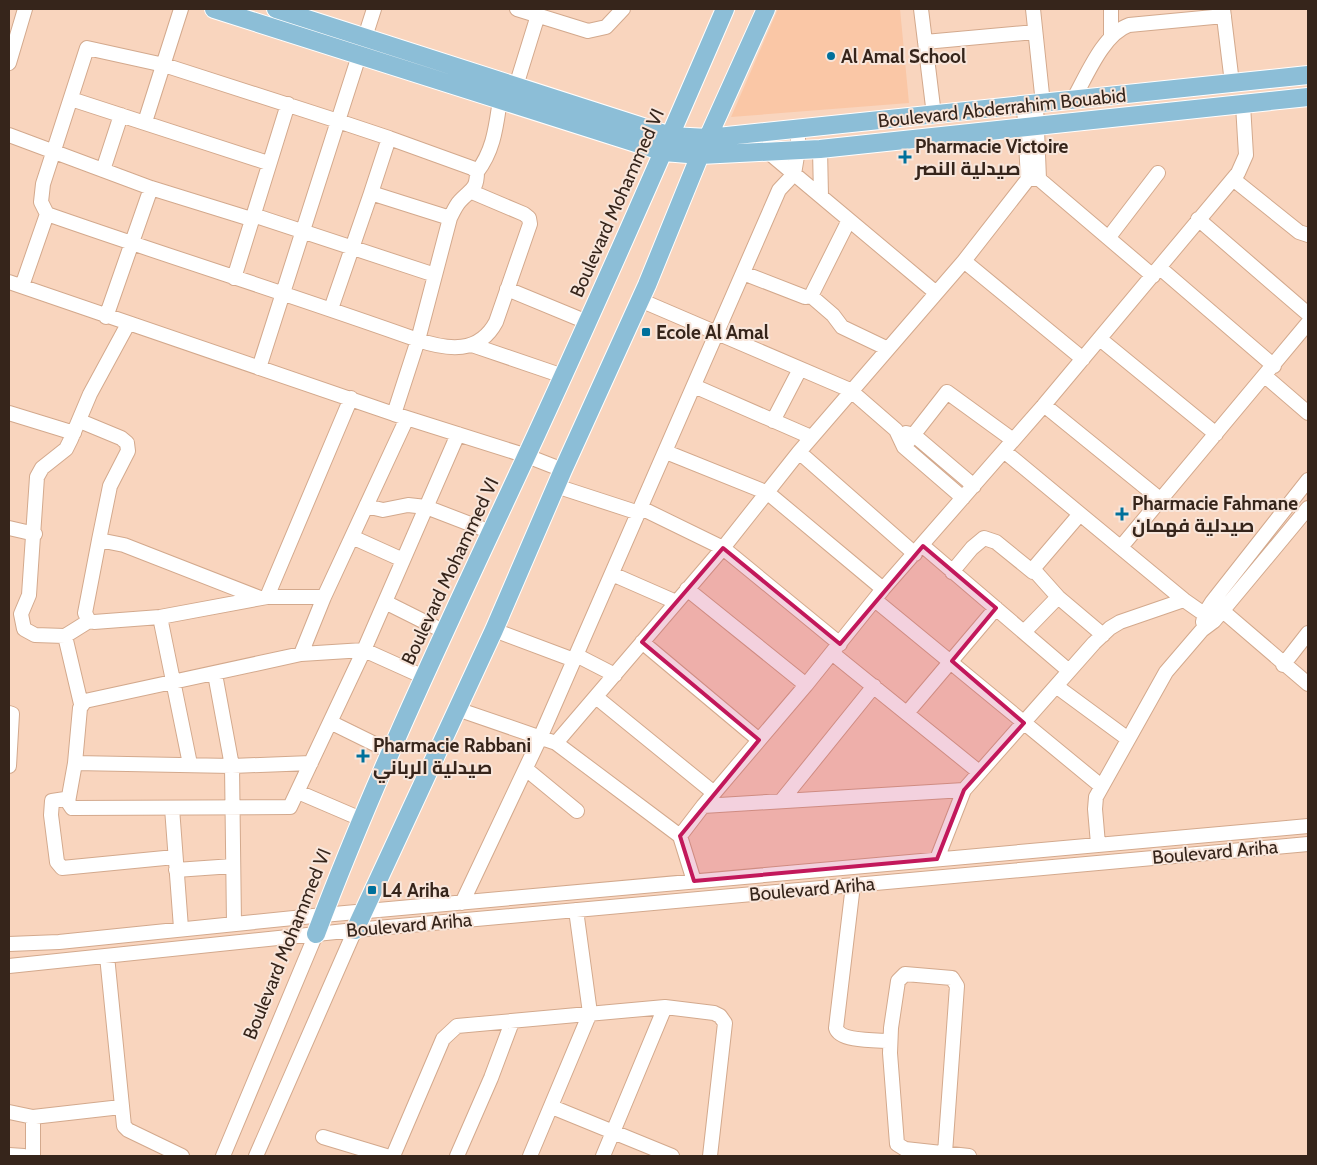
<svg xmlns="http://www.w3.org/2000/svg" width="1317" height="1165" font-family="Cabin,Cairo,sans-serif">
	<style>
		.built { fill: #fac7a6 }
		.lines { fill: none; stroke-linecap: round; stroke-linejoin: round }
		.minor-casing { stroke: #d3a98d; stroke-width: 16 }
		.major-casing { stroke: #fff; stroke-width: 20 }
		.minor { stroke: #fff; stroke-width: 14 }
		.major { stroke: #8cbed7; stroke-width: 18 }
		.marked { fill: #c2185b; fill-opacity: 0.2; stroke: #c2185b; stroke-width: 4; stroke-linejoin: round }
		.poi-dot { fill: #00709b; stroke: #f8e6db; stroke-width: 2 }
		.labels { text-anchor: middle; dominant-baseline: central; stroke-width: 4; stroke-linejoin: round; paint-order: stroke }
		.poi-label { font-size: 19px; font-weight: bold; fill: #36251b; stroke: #f8e6db; text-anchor: start }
		.street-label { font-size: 19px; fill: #36251b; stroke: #f8e6db }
	</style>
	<rect width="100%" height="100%" fill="#f9d5be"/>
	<path class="built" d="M778 9H900L909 103 731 117Z"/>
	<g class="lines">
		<g class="minor-casing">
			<path id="minor" d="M374 9 338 121 389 138
				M517 9 588 31 606 27 623 9
				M921 9 934 115
				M1033 9 1043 104
				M1111 9V36
				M1223 9 1232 83
				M925 42 1035 32
				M9 63 25 9
				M516 86 538 15
				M71 99 268 163
				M1073 100C1086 77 1103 34 1129 25L1224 16
				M1036 104 1039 179
				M145 122 181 9
				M9 135 151 188 251 219
				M820 149 821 196
				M768 152 935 292
				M103 170 121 115
				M477 172C494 150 496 126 500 100
				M1028 179H1039L1153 276
				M1233 179 1299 232 1308 235
				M371 193 389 138 472 168 477 172C477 190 471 189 460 201 456 205 453 212 450 218
				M253 215 435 275
				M1198 219 1308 314
				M1109 237 1158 173
				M964 261 1083 359
				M1160 268 1274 366
				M743 273 805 297 811 296 849 220
				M234 278 288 104
				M9 282 394 414 527 456 563 470
				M22 286 47 214
				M507 289 587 322
				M811 296 833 315 842 327 886 348
				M640 300 850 390 896 430 904 447 963 498
				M331 309 371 193 450 218 418 340C448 350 479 354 496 322L530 224 529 218 524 214 472 192
				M106 317 151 188
				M1100 339 1216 434
				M472 345 563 376
				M259 368 338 121 164 65 87 48 43 184 41 202 47 214C170 257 295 296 418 340L394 414
				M1265 376 1308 413
				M694 386 811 437
				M1044 405 1161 500
				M9 413 74 433
				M80 421 121 438 127 443 128 451 110 486 99 540
				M773 421 800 369
				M906 433 914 435 974 486
				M904 447 947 392 1013 440
				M1004 451 1184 600 1214 621
				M666 452 768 493 883 589
				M799 452 915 554
				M556 486 639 513
				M366 506 383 510 408 505 426 507 491 532
				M641 508 723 548 840 644
				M9 528 35 534
				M352 537 403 560
				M923 546 1069 671
				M1121 547 1308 323
				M952 572 972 548 984 538 996 542 1033 572
				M612 574 676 602
				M687 589 806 685
				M267 597 351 398
				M1058 597 1103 635
				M260 598 124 545 99 540 85 613 89 621 94 622 160 617 267 597H324
				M875 600 1101 786
				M385 602 445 632
				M1217 606 1308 684
				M160 617 190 764
				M89 621 65 636 35 635 24 629 21 614 29 595 37 477 42 468 66 449 71 439 90 394 128 324
				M1203 622 1205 613 1212 602 1308 480
				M494 630 574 660
				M1024 632 1058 597 1033 569 1080 514
				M65 636 81 704
				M642 642 759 740
				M832 653 979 772
				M301 654 324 597 407 418
				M576 655 615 675
				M1283 665 1308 633
				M215 674 232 766 234 924
				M1056 686 1128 739
				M596 697 714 793
				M457 709 556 743 680 836
				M9 713 12 714 9 766
				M907 713 996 608
				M330 722 391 752
				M556 743 723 548 799 452 964 261 1028 179 1024 106
				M75 763 68 802 72 808 290 807 364 650 458 434
				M311 763 232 766 75 763 80 708 85 701 301 654 364 650 424 677
				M526 769 577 811
				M298 792 361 819
				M782 800 874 686
				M68 802 65 799 52 801 51 815 57 862 62 868 175 857
				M703 806 964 790
				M172 808 181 928
				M1098 844 1095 809 1096 797 1166 672 1202 630 1214 621 1308 508
				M937 859 964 790 1094 643 1110 628 1120 622 1184 600
				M176 870 233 866
				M694 881 680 836 703 806 806 685 883 589 1044 405 1238 173 1246 155 1243 105
				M853 885 836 1028C840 1042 877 1040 890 1041
				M462 903 540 738 779 190 794 174 798 150V130
				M9 944 59 942 323 915 1308 826
				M107 956 124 1126 128 1130 182 1156
				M9 966 355 930 1308 844
				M552 1107 672 1156
				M9 1112 33 1117V1156
				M33 1117 121 1107
				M323 1137 386 1156
				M945 1153 957 986 952 978 905 974 898 981 891 1028 890 1053 897 1144 905 1149 969 1156
				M9 1155 24 1156
				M223 1156 316 934
				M256 1156 355 930
				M393 1156 443 1039 457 1026 665 1007 714 1013 720 1016 725 1023 710 1156
				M457 1156 491 1078 512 1022
				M530 1156 590 1013 576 910
				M603 1156 665 1007"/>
		</g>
		<g class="major-casing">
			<path id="major" d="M214 9 664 152 700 155 820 149 1308 97
				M276 9 671 136 708 138 1308 75
				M355 930 494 630 563 470 647 285 700 155 766 9
				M316 934C377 772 452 616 525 459 594 310 660 160 725 9"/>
		</g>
		<use href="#minor" class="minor"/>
		<use href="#major" class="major"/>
	</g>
	<path class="marked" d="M923 546 996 608 952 661 1024 723 964 790 937 859 694 881 680 836 759 740 642 642 723 548 840 644Z"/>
	<g class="poi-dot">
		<circle cx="831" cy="56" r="5"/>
		<path d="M902.5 149.5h5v5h5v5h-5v5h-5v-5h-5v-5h5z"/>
		<rect x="641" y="327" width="10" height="10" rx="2.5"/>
		<path d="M1119.5 506.5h5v5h5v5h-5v5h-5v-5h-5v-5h5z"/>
		<path d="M360.5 748.5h5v5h5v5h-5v5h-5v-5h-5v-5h5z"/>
		<rect x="367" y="885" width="10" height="10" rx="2.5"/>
	</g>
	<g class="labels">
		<g class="poi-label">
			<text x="841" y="56">Al Amal School</text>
			<text x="915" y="146">Pharmacie Victoire<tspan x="915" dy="22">صيدلية النصر</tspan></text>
			<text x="656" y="332">Ecole Al Amal</text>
			<text x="1132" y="503">Pharmacie Fahmane<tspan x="1132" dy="22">صيدلية فهمان</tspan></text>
			<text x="373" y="745">Pharmacie Rabbani<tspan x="373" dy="22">صيدلية الرباني</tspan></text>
			<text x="382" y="890">L4 Ariha</text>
		</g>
		<g class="street-label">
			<text transform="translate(1002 108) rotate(-6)">Boulevard Abderrahim Bouabid</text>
			<text transform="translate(617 203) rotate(-66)">Boulevard Mohammed VI</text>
			<text transform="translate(450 571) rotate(-65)">Boulevard Mohammed VI</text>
			<text transform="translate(1215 852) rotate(-5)">Boulevard Ariha</text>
			<text transform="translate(812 889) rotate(-5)">Boulevard Ariha</text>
			<text transform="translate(409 925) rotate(-5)">Boulevard Ariha</text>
			<text transform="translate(287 944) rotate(-68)">Boulevard Mohammed VI</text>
		</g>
	</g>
	<rect width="1317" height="1165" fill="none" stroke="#36251b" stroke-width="20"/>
</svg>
